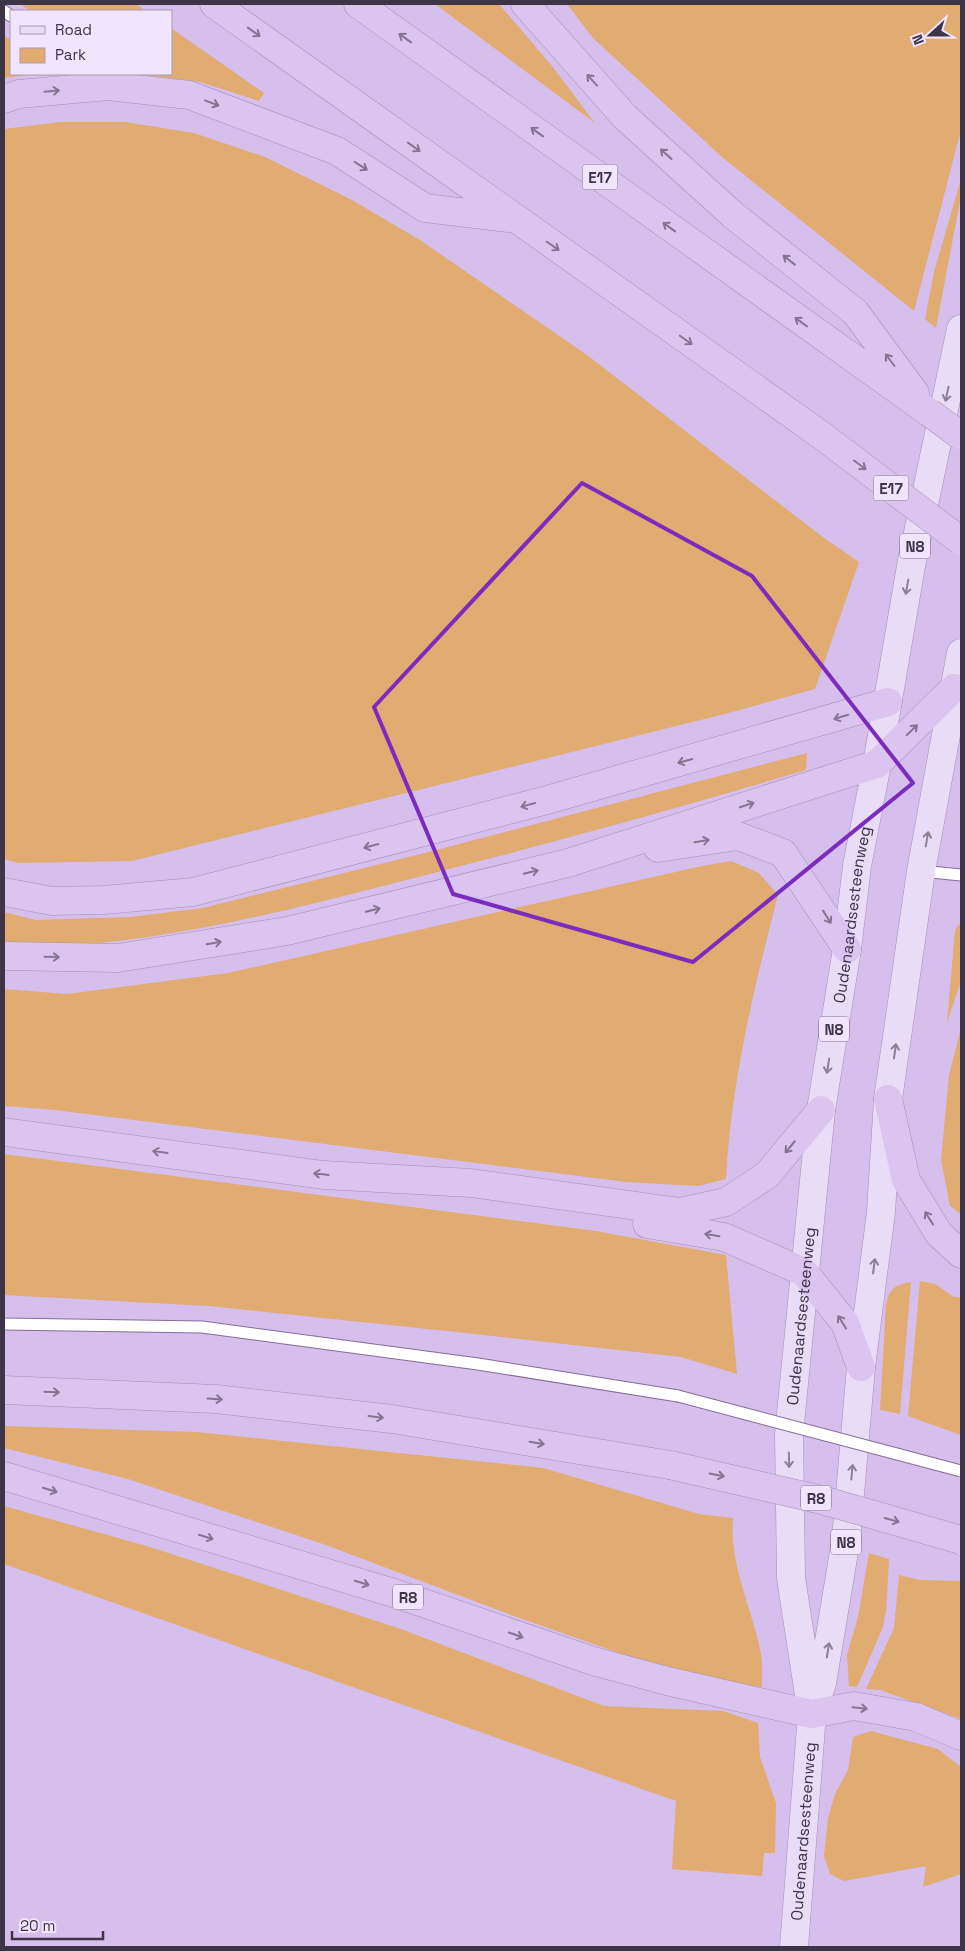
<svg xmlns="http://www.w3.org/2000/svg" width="965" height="1951" font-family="'Space Grotesk',sans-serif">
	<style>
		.green { fill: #e1ac71 }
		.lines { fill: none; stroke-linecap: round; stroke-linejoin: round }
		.lane-casing { stroke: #846d98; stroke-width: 13 }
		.primary-casing { stroke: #a492b5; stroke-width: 29 }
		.highway-casing { stroke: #a492b5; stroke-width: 29 }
		.lane { stroke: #fff; stroke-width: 11 }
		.primary { stroke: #e9dcf6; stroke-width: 28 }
		.highway { stroke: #dbc5f0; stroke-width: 28 }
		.lane-bridge-casing { stroke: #846d98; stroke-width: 13; stroke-linecap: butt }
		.highway-bridge-casing { stroke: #a492b5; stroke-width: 29; stroke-linecap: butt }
		.lane-bridge { stroke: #fff; stroke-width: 11 }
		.highway-bridge { stroke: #dbc5f0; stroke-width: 28 }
		.oneway { stroke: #857593 }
		.oneway2 { stroke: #8b8096 }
		.marked { fill: none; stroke: #7b2cbf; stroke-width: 4; stroke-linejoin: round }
		.labels { text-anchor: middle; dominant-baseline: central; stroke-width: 5; stroke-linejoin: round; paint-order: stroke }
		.shield { fill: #f1e4fd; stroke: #74697e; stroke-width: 1 }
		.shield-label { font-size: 15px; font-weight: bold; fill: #3e3447 }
		.street-label { font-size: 16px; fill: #3e3447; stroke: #f1e4fd }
	</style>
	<rect width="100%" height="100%" fill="#d6beed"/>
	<path class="green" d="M20 4H136L146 11H30Z
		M435 4H499L552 66 595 123Z
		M567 4H961V130L914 311 722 157 593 38Z
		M171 28 264 93 259 101 200 82 136 74H171Z
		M4 35 11 40V74H34L4 78Z
		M60 122H125L194 133 265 157 352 200 420 240 587 355 820 535 859 562 815 689 725 714 132 861 18 863 4 859V129Z
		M961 179V196L936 328 925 319 934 272Z
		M807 753 806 770C666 812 525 850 383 886 305 906 228 925 148 937 101 944 51 948 4 942V912L36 920 130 917 203 908 417 855Z
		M731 861 759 873 778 895C754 987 731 1083 726 1179L698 1186 626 1182 55 1110 4 1106V989L67 994 228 973 702 866Z
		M961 922V981L947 1023 955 930Z
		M961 1028V1214L950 1206 941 1160 949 1075Z
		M4 1154 596 1231 726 1255 737 1374 681 1357 475 1334 208 1306 4 1295Z
		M920 1281 935 1284 954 1297H961V1435L908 1416Z
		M911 1282 900 1414 880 1410 886 1304C890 1288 895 1285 911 1282Z
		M4 1426 197 1432 543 1468 699 1514 733 1518C729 1563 751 1606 760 1649 763 1661 762 1674 762 1687L714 1683 667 1670 514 1616 323 1544 128 1479 4 1448Z
		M4 1506 150 1547 398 1628 604 1706 723 1711 758 1723 760 1757 776 1803 775 1853H764L762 1876 672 1869 676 1801 4 1564Z
		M869 1553 889 1559 886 1611 883 1627 857 1687 849 1686 847 1655 858 1617Z
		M899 1575 920 1580 961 1581V1719L880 1690 866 1689 894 1628Z
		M871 1731 938 1749 961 1767V1874L923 1887 926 1866 844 1881 830 1874 824 1856 828 1818 835 1794 848 1770 853 1737Z"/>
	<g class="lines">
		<g class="lane-casing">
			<path id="lane" d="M4 11 11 16
				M921 871 961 875
				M4 1324 202 1327 478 1364 678 1396"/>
		</g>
		<g class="primary-casing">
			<g id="primary">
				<path id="s1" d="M812 1714 791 1578 789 1434 821 1110 847 949 857 866 877 764 911 566 961 329"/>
				<path id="s2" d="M794 1947 812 1714 822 1683 846 1540 861 1367 881 1212 888 1099 921 871 961 653"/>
			</g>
		</g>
		<g class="highway-casing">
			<path id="highway" d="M214 4 821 435
				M358 4 930 413
				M525 4 625 117 733 215 855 312 915 393
				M4 99 19 94 108 86 189 95 337 151 425 208 509 218
				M658 848 738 836 783 853 847 949
				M4 892 52 901 104 900 193 892 547 800 888 702
				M4 956 118 958 287 931 568 863 877 764 954 688
				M888 1099 906 1180 939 1234 961 1254
				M4 1132 323 1175 471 1183 680 1212 726 1202 767 1175 821 1110
				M647 1224 724 1237 804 1272 845 1323 861 1367
				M4 1390 216 1399 392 1419 670 1465
				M4 1476 397 1594 593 1661 667 1681 812 1714 854 1706 916 1717 961 1736"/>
		</g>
		<use href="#lane" class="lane"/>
		<use href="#primary" class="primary"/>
		<use href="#highway" class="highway"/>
		<g class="lane-bridge-casing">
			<path id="lane-bridge" d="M678 1396 961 1471"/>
		</g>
		<g class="highway-bridge-casing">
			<path id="highway-bridge" d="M930 413 961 436
				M821 435 961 541
				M670 1465 822 1500 961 1540"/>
		</g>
		<use href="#lane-bridge" class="lane-bridge"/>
		<use href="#highway-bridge" class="highway-bridge"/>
	</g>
	<defs><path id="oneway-shaft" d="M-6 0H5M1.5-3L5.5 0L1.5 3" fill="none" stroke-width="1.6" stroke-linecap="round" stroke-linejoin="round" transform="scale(1.25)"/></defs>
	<g class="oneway">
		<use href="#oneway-shaft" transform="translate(254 32) rotate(36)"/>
		<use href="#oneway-shaft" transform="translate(405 38) rotate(-144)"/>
		<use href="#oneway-shaft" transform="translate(592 80) rotate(-132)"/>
		<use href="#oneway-shaft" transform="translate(52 91) rotate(-5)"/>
		<use href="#oneway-shaft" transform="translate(212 103) rotate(21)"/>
		<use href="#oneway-shaft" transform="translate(537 132) rotate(-144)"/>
		<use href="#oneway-shaft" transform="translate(414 147) rotate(36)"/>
		<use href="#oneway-shaft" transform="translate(666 154) rotate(-138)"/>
		<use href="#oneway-shaft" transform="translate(361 166) rotate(33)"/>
		<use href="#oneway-shaft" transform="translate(669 227) rotate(-144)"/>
		<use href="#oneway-shaft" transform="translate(553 246) rotate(35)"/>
		<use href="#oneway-shaft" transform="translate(789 260) rotate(-142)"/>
		<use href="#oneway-shaft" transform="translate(801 322) rotate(-144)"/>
		<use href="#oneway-shaft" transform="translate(686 340) rotate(35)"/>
		<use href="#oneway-shaft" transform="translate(890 360) rotate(-127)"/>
		<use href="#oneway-shaft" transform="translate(860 465) rotate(37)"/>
		<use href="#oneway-shaft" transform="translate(841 717) rotate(163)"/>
		<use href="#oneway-shaft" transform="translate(912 730) rotate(-44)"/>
		<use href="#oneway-shaft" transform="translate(685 761) rotate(164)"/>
		<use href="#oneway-shaft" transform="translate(528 805) rotate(165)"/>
		<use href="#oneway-shaft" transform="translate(747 805) rotate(-18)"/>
		<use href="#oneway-shaft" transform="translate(702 841) rotate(-9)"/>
		<use href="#oneway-shaft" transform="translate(371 846) rotate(165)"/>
		<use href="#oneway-shaft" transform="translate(531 872) rotate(-14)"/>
		<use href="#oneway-shaft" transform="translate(373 910) rotate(-14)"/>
		<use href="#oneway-shaft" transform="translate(827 917) rotate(58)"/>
		<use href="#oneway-shaft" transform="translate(214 943) rotate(-9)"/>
		<use href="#oneway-shaft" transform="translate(52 957) rotate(1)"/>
		<use href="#oneway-shaft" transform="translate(790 1147) rotate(130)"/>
		<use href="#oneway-shaft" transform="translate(160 1152) rotate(-172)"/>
		<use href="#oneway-shaft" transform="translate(321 1174) rotate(-173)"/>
		<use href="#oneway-shaft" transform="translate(929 1218) rotate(-122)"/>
		<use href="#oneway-shaft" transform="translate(712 1235) rotate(-171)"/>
		<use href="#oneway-shaft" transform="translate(842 1322) rotate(-122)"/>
		<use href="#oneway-shaft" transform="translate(52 1392) rotate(2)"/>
		<use href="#oneway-shaft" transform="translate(215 1399) rotate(4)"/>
		<use href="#oneway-shaft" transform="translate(376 1417) rotate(7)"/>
		<use href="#oneway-shaft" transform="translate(537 1443) rotate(9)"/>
		<use href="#oneway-shaft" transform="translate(717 1475) rotate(12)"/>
		<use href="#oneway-shaft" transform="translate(50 1490) rotate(17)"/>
		<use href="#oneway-shaft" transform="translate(892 1520) rotate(16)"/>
		<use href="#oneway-shaft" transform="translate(206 1537) rotate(17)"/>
		<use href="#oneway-shaft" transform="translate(362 1583) rotate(17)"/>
		<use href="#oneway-shaft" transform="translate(516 1635) rotate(19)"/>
		<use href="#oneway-shaft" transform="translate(860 1708) rotate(6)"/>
	</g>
	<g class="oneway2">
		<use href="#oneway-shaft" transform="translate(947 394) rotate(102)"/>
		<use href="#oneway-shaft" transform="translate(907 587) rotate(100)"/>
		<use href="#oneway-shaft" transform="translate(927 839) rotate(-80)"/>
		<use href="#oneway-shaft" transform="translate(895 1051) rotate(-82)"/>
		<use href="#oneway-shaft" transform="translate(828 1066) rotate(99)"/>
		<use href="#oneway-shaft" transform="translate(874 1266) rotate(-83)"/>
		<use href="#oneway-shaft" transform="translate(789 1460) rotate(89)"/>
		<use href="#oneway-shaft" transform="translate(852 1472) rotate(-85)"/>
		<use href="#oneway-shaft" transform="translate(828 1650) rotate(-81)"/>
	</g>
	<path class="marked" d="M582 483 752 576 913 783 693 962 453 894 374 707Z"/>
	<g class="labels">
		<g class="shield">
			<rect x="582.5" y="164.5" width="35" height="25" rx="4"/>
			<rect x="873.5" y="475.5" width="35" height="25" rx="4"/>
			<rect x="900" y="533.5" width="30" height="25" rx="4"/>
			<rect x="819" y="1016.5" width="30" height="25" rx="4"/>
			<rect x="801" y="1485.5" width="30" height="25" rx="4"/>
			<rect x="831" y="1529.5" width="30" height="25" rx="4"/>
			<rect x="393" y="1584.5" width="30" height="25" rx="4"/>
		</g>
		<g class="shield-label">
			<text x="600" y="177">E17</text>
			<text x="891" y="488">E17</text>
			<text x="915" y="546">N8</text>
			<text x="834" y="1029">N8</text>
			<text x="816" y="1498">R8</text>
			<text x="846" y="1542">N8</text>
			<text x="408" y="1597">R8</text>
		</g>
		<g class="street-label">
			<text stroke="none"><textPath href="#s1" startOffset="805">Oudenaardsesteenweg</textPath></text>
			<text stroke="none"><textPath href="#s1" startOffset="400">Oudenaardsesteenweg</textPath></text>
			<text stroke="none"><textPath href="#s2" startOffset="116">Oudenaardsesteenweg</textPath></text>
		</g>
	</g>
	<rect width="965" height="1951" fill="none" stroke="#3e3447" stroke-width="10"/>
	<rect x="10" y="10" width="162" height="65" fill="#f1e4fd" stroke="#a99eb4"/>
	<rect x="20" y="26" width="25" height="8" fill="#e9dcf6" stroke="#a99eb4"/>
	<text x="55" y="35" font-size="15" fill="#3e3447">Road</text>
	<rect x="20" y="48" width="25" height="15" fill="#e1ac71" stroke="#a99eb4"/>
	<text x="55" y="60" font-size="15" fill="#3e3447">Park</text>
	<g transform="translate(930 35) rotate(249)" stroke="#f1e4fd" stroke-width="4" paint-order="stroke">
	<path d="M0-4L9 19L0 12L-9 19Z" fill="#3e3447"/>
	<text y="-8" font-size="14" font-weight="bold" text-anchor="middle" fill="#3e3447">N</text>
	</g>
	<path d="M12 1931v8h91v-8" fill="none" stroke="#3e3447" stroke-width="2.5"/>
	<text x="20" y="1931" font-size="15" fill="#3e3447" stroke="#f1e4fd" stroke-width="4" paint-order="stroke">20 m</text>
</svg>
